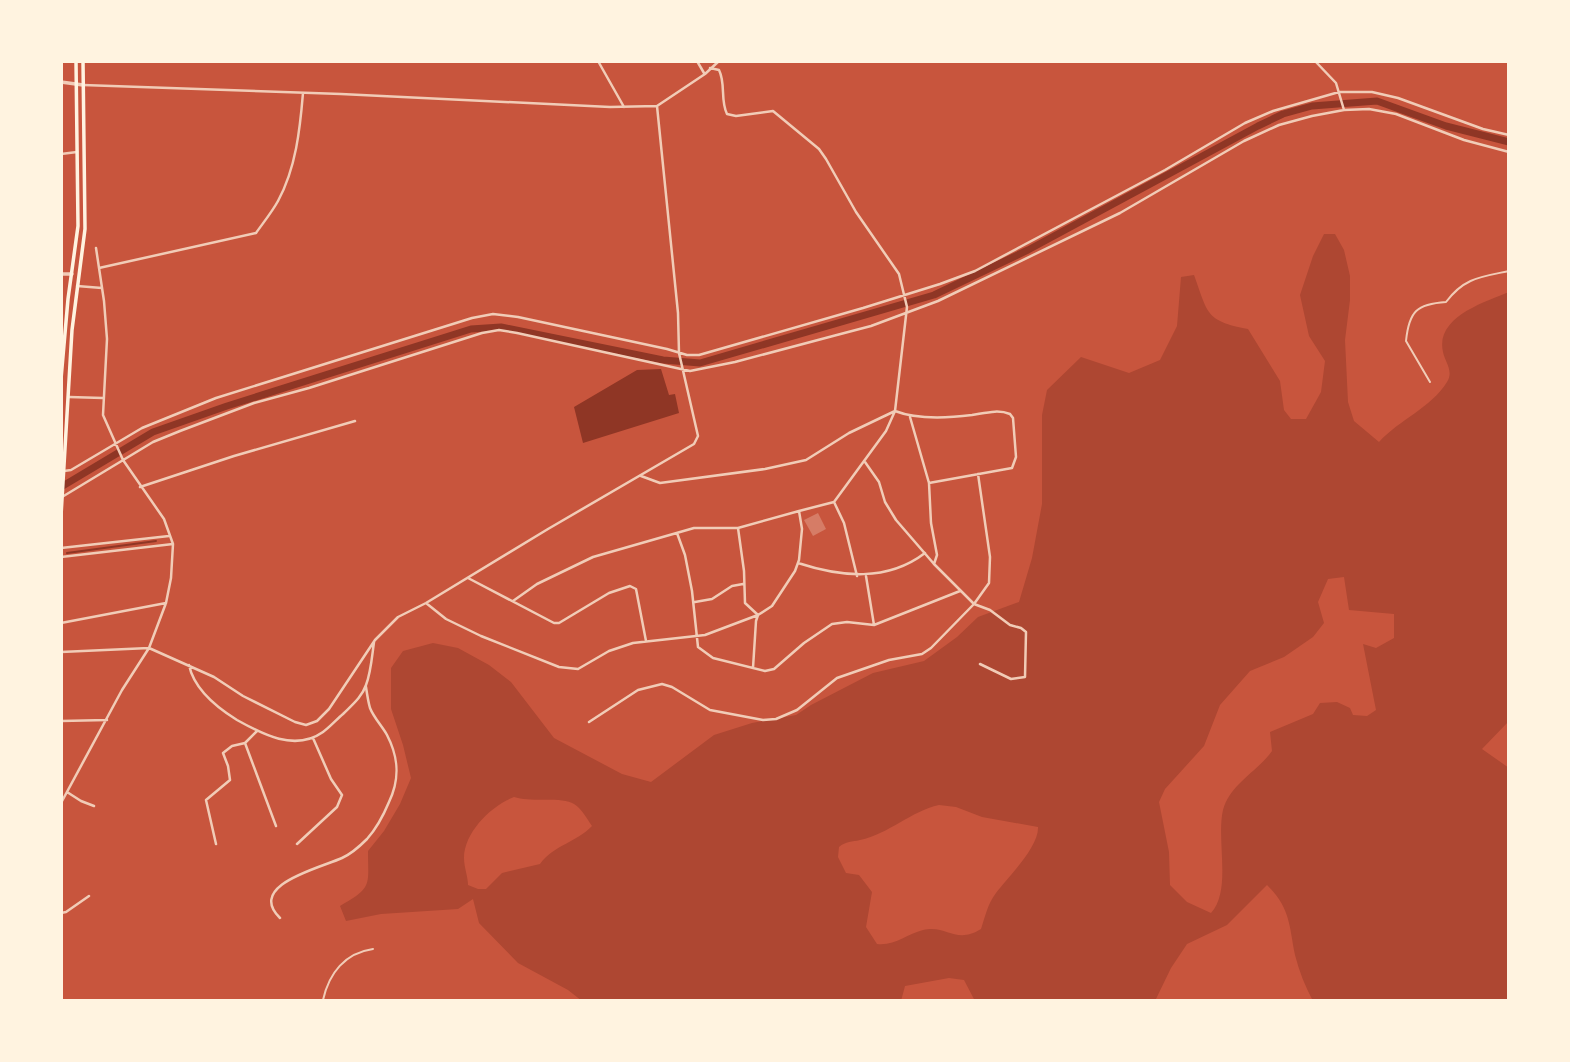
<svg xmlns="http://www.w3.org/2000/svg" width="1570" height="1062" font-family="'Golos Text',sans-serif">
	<style>
		.green { fill: #ae4732; fill-rule: evenodd }
		.water { fill: #8f3625 }
		.lines { fill: none; stroke-linecap: round; stroke-linejoin: round }
		.stream { stroke: #8f3625; stroke-width: 2 }
		.canal { stroke: #8f3625; stroke-width: 7 }
		.building { fill: #d67c66 }
		.service { stroke: #f1ccb7; stroke-width: 2 }
		.minor { stroke: #f1ccb7; stroke-width: 2.5 }
		.tertiary { stroke: #f1ccb7; stroke-width: 3.5 }
		.secondary { stroke: #fff3e0; stroke-width: 3.5 }
	</style>
	<rect width="100%" height="100%" fill="#c8553d"/>
	<path class="green" d="M1324 234H1335L1344 250 1350 276V300L1345 340 1348 402 1354 421 1379 442C1400 419 1431 408 1447 382 1454 371 1445 362 1443 352 1435 317 1485 302 1509 292V721L1482 749 1509 768V1001H1313C1305 986 1299 971 1295 955 1289 924 1290 908 1267 885L1227 925 1187 944 1171 968 1155 1001H975L964 980 949 978 905 986 901 1001H582L568 990 518 963 479 923 473 899 458 909 381 914 346 921 340 906C373 887 368 886 368 851L384 831 400 804 411 778 403 745 391 709V668L403 651 433 643 458 648 489 665 511 682 554 738 622 774 651 782 714 735 752 723 796 715 811 705 873 673 924 661 957 637 978 617 1019 602 1032 558 1042 504V415L1047 390 1081 357 1129 373 1160 360 1177 326 1181 277 1194 275C1208 313 1205 321 1248 329L1280 381 1284 410 1291 419H1306L1321 392 1325 361 1309 336 1300 295 1313 256ZM1344 577 1349 610 1394 614V638L1376 648 1363 644 1376 710 1367 716 1353 715 1350 708 1337 702 1320 703 1313 714 1270 732 1272 751C1257 772 1230 784 1223 810 1216 840 1232 890 1211 913L1187 902 1170 885 1169 852 1159 802 1165 789 1204 746 1220 705 1250 671 1284 657 1313 637 1324 623 1318 602 1328 579ZM514 797C532 803 562 796 574 804 582 809 587 819 592 826 577 842 554 845 540 864L502 873 486 889H478L468 885C468 877 464 867 464 858 464 832 492 805 514 797ZM939 805 956 807 982 817 1038 827C1039 847 1008 877 996 893 988 903 985 917 981 929 955 945 947 924 923 930 907 934 895 946 877 944L866 927 872 892 859 875 846 873 838 857 839 847C846 841 852 842 860 840 889 834 911 811 939 805Z"/>
	<path class="water" d="M661 369 669 395 675 394 679 413 583 443 574 407 637 370Z"/>
	<g class="lines">
		<path class="stream" d="M67 553 156 541"/>
		<path class="canal" d="M61 487 153 432 227 406 471 329 501 327 663 360 700 363 934 295 1028 250 1258 126 1283 114 1312 106 1377 101 1446 126 1509 142"/>
	</g>
	<path class="building" d="M818 513 826 529 813 536 804 520Z"/>
	<g class="lines">
		<path class="service" d="M1430 382 1406 341C1409 311 1417 304 1446 302 1464 278 1480 277 1509 271
			M323 1000C329 973 345 953 373 949"/>
		<path class="minor" d="M598 61 624 107
			M697 61 704 73
			M1315 61 1336 83 1344 110
			M83 85 341 94 610 107 657 106
			M657 106 705 74 719 61
			M61 154 77 152
			M99 268 256 233C263 223 272 212 278 201 296 168 300 129 303 93
			M77 286 102 288
			M69 397 103 398
			M910 417 929 483 931 523 937 555 934 564
			M865 462 879 482 885 502 896 520 934 564 974 604 990 610 1010 625 1021 628 1026 632 1025 677 1011 679 980 664
			M64 471 71 470 142 428 216 398 472 318 493 314 518 317 667 349 687 355H699L863 308 940 284 975 271 1165 170 1245 123 1273 111 1339 92H1372L1398 98 1483 129 1509 135
			M641 476 660 483 765 469 806 460 849 433 895 411C918 420 948 418 972 415 985 413 998 409 1010 414L1013 418 1016 457 1012 468 929 483
			M140 487 234 456 355 421
			M62 497 153 442 180 431 254 403 309 388 482 333 499 330 517 333 690 371 735 362 833 336 871 326 938 301 1120 213 1244 141 1279 125 1312 116 1344 110 1369 109 1396 114 1464 140 1509 152
			M834 502 844 523 857 576
			M738 528 744 571 745 603 758 615 756 621 753 668
			M677 533 685 555 692 591 698 647 713 658 765 671 774 669 804 643 832 624 847 622 874 625 960 591
			M61 548 169 536
			M61 557 173 544
			M798 563C841 577 887 582 925 553
			M866 576 874 625
			M468 578 554 623H559L609 593 630 586 636 589 646 641
			M513 601 537 584 593 557 694 528H738L799 511
			M695 602 712 599 732 586 743 584
			M426 603 446 619 481 636 559 667 578 669 609 651 633 643 705 635 758 615 772 606 795 571 799 560 802 529 799 511 834 502 886 431 895 411 907 307 899 274 856 212 826 159 819 149 773 111 736 116 727 114C720 100 726 84 719 70L710 68
			M61 623 166 603
			M61 652 149 648 214 677 243 696 295 722 306 725 317 721 329 709 375 640 398 617 426 603 548 529 694 444 698 436 679 353 678 313 657 106
			M189 665C194 689 216 707 237 720 262 734 295 752 323 732 330 727 336 720 343 714 352 705 362 697 366 685 371 672 372 656 374 642
			M61 721 107 720
			M589 722 638 690 662 684 672 687 710 710 763 720 776 719 797 710 837 678 889 660 922 654 931 648 974 604 989 583 990 557 978 474
			M245 743 276 826
			M67 792 81 801 94 806
			M61 803 122 690 149 648 166 603 171 578 173 544 164 519 123 460 103 415 107 339 104 301 96 248
			M216 844 206 800 230 780 228 766 223 753 232 746 245 743 257 731
			M297 844 337 807 342 795 331 779 313 738
			M61 913 66 912 89 896
			M280 918C246 885 320 868 342 858 351 854 360 846 367 839 376 829 384 814 389 802 400 779 399 758 387 735 382 726 374 718 370 708 368 701 367 694 366 687
			M322 1001H324"/>
		<path class="tertiary" d="M61 82 83 85
			M61 274H72"/>
		<path class="secondary" d="M61 379 68 299 78 226 76 61
			M61 516 72 330 85 229 83 61"/>
	</g>
	<rect width="1570" height="1062" fill="none" stroke="#fff3e0" stroke-width="126"/>
</svg>
